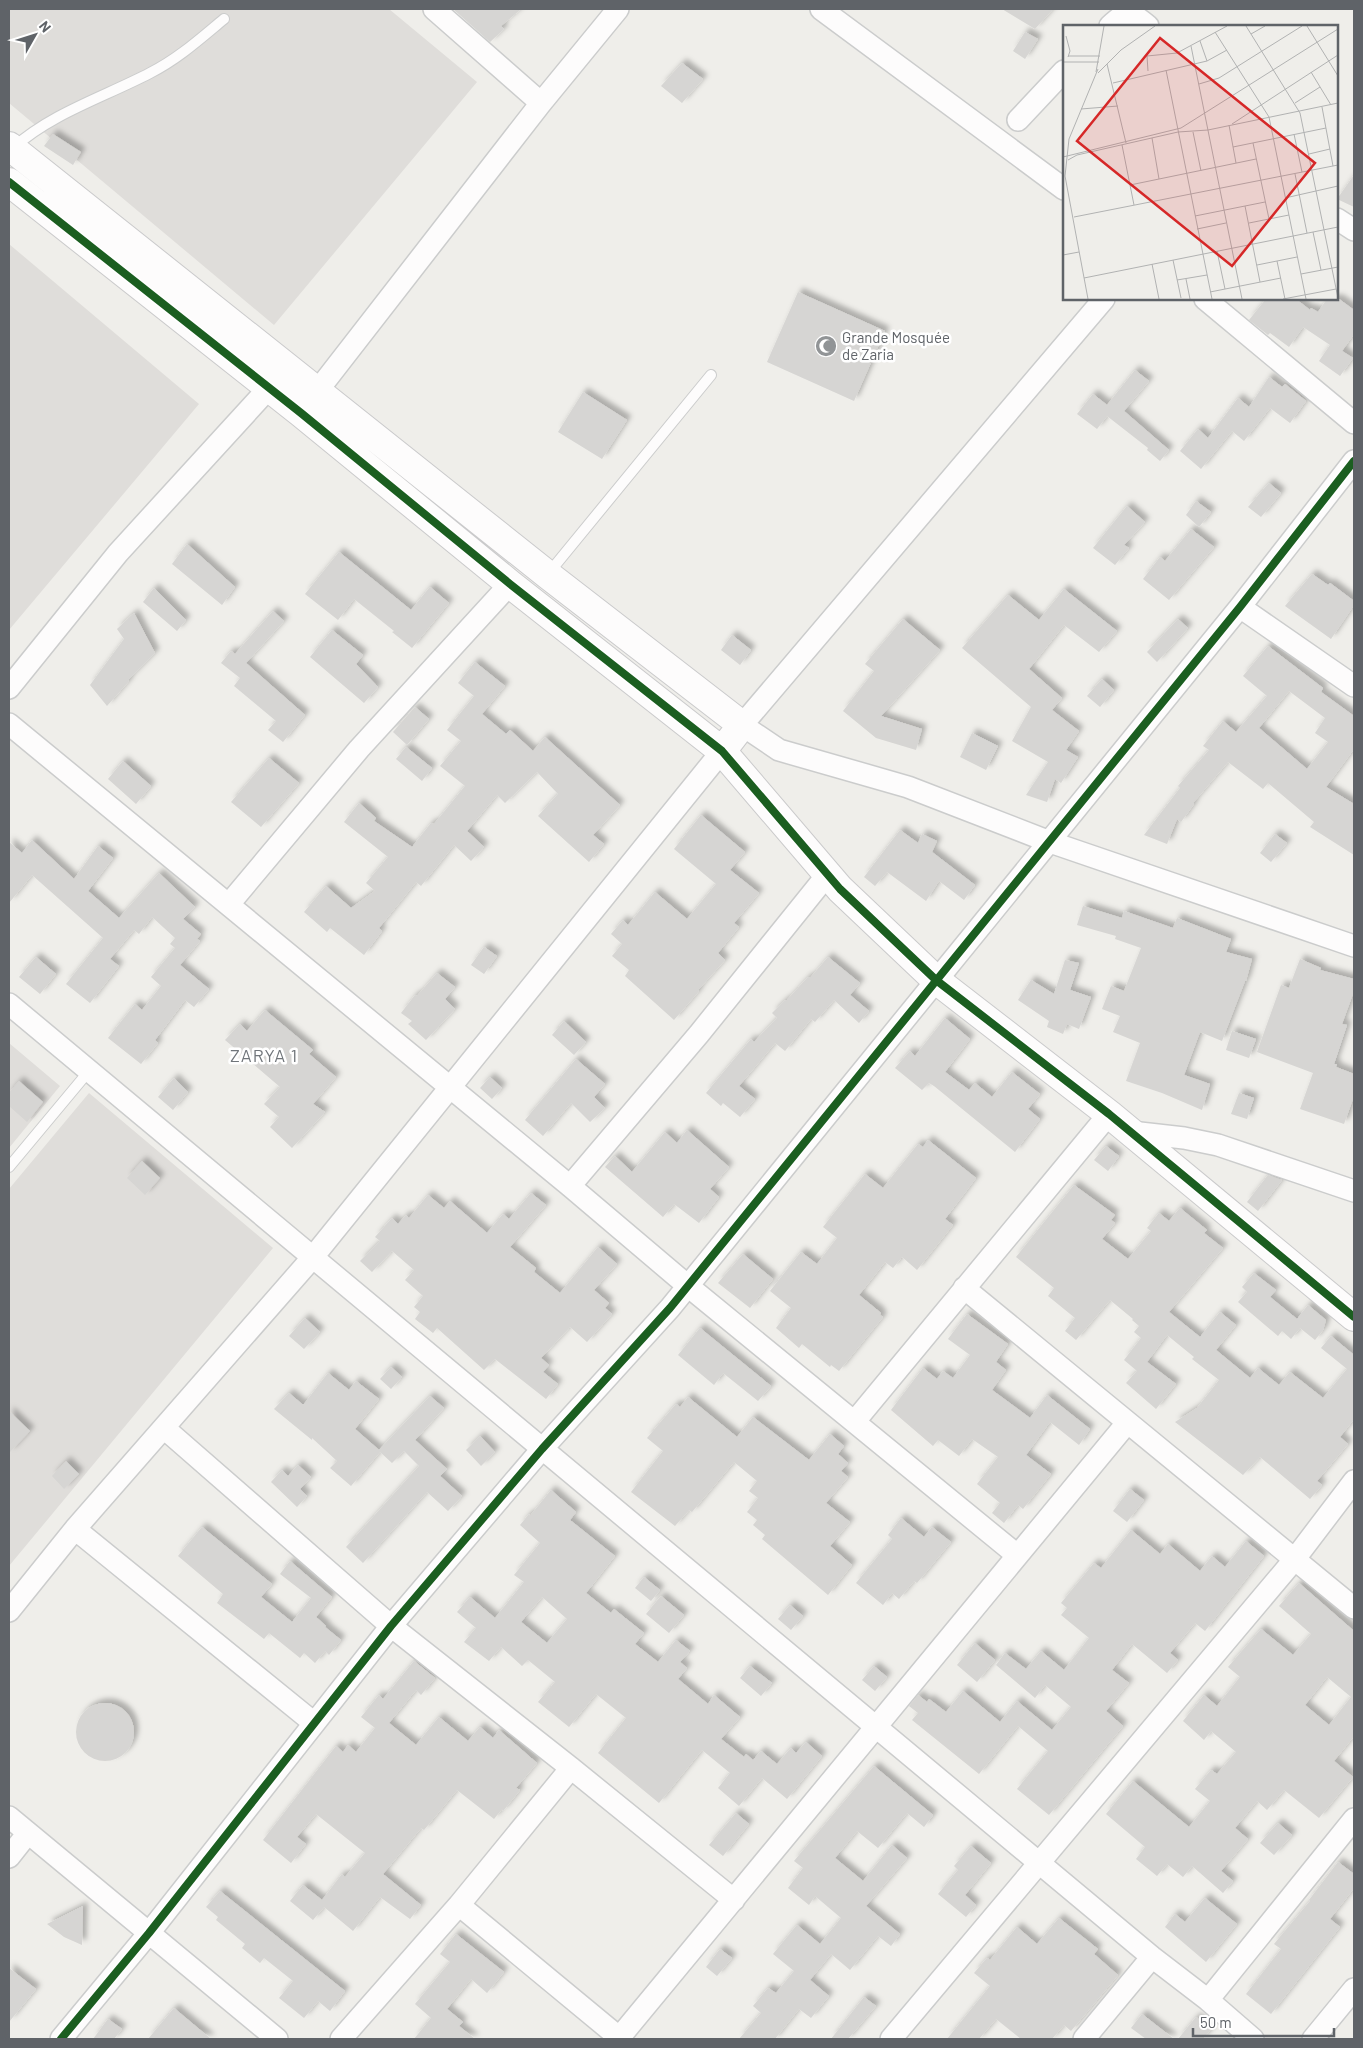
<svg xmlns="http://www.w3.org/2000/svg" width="1363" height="2048" font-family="Barlow,sans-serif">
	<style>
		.industrial { fill: #dfddda }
		.building { fill: #d6d5d3; fill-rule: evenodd; filter: url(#shadow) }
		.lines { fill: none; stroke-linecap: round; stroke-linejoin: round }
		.lane-casing { stroke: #cbcccc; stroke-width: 12 }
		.street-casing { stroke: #cbcccc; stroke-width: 24 }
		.secondary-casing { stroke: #cacacb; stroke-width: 30 }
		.lane { stroke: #fdfcfc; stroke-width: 10 }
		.street { stroke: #fdfcfc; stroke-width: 21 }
		.secondary { stroke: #fdfcfc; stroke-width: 28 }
		.cycleway-casing { stroke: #fff; stroke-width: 11 }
		.cycleway { stroke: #1b5e20; stroke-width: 8 }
		.labels { text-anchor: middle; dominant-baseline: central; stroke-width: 5; stroke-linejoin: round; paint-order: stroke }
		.poi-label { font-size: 15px; fill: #5f6368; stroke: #fff; text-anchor: start }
		.quarter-label { font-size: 18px; letter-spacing: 1px; fill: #70757a; stroke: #fff }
		.inset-road { fill: none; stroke: #b1b2b2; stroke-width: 1 }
		.view { fill: #d62828; fill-opacity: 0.15; stroke: #d62828; stroke-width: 2.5 }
		.inset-edge { fill: none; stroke: #5f6368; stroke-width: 2.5 }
	</style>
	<defs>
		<filter id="shadow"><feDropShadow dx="4.5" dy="-4.5" stdDeviation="2.5" flood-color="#0004"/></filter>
	</defs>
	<rect width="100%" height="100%" fill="#efeeea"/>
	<path class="industrial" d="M9 9H389L477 82 274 325 9 103Z
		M9 244 199 404 9 630Z
		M9 1043 60 1086 9 1148Z
		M89 1093 273 1248 9 1566V1189Z"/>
	<path class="building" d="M453 9H521L501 26 504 29 490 42Z
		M1002 9H1053L1035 29Z
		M1025 32 1038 39 1025 59 1013 51Z
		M682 63 703 79 682 103 661 86Z
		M53 134 81 152 73 165 44 146Z
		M1354 175V207L1337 199Z
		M798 292 885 331 854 401 767 362Z
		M1266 299H1296L1310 310 1311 308 1318 312 1327 299H1339L1354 310V334L1342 351 1353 358 1340 376 1319 361 1330 345 1303 327 1289 347 1270 333 1268 335 1249 320Z
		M1135 370 1149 381 1124 411 1169 450 1160 461 1147 450 1148 448 1107 416 1097 429 1077 414 1093 394 1107 405Z
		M1269 377 1282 387 1285 384 1306 401 1290 423 1270 408 1244 441 1232 431 1201 469 1180 451 1198 429 1208 438 1238 398 1249 407Z
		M583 392 627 420 602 459 558 432Z
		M1269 483 1281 493 1261 517 1248 507Z
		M1196 501 1211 512 1199 527 1186 515Z
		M1127 506 1145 522 1124 545 1129 548 1115 565 1093 548Z
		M1191 529 1214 547 1169 600 1143 579 1160 557 1165 561Z
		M187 544 235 587 222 605 172 564Z
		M339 552 411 610 430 587 449 603 412 648 392 632 394 631 354 599 338 620 305 594Z
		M1312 574 1328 585 1330 583 1354 601V605L1331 639 1285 606Z
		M154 588 186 620 177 631 143 602Z
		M1064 589 1117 631 1099 652 1064 625 1029 669 1062 698 1052 710 1079 731 1066 750 1078 757 1061 783 1055 779 1047 802 1026 795 1048 762 1012 741 1031 707 962 648 1008 595 1039 620Z
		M273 611 284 621 246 663 305 715 283 742 268 730 276 721 234 686 240 678 221 663 231 651 235 654Z
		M134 613 155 653 128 680 129 681 107 706 90 685 124 639 117 629Z
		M903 619 940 650 881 716 922 729 916 750 876 738 843 711 874 671 865 664Z
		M1178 619 1188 628 1157 662 1147 652Z
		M332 630 363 655 356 664 378 687 364 703 310 657Z
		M732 635 751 650 740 665 721 650Z
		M1268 646 1323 688 1321 692 1354 716V749L1326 787 1354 804V855L1310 827 1314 822 1268 783 1263 789 1228 762 1193 803 1194 804 1181 822 1177 819 1167 844 1144 835 1180 788 1178 786 1209 750 1203 746 1223 721 1236 732 1267 696 1243 676ZM1289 691 1325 718 1315 733 1328 742 1307 769 1259 728Z
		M475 662 505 686 482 714 506 734 510 730 533 751 545 737 620 805 593 835 604 844 589 862 538 816 558 794 537 772 505 803 497 795 467 831 484 847 471 861 454 845 421 886 416 882 379 928 382 931 364 955 330 928 327 932 304 912 326 886 351 908 375 891 366 883 388 857 344 822 359 803 376 818 374 821 412 847 431 823 434 824 465 786 440 766 461 741 447 730 474 696 458 683Z
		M1102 679 1114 690 1100 707 1087 696Z
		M415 707 429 719 407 745 393 732Z
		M972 733 998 746 986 770 960 757Z
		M406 747 432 768 422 781 396 759Z
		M269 758 299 783 261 827 231 802Z
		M123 761 151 786 136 804 108 779Z
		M701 815 745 852 730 870 759 893 734 923 739 927 718 953 725 960 698 990 699 991 674 1020 625 976 629 970 612 956 622 944 611 934 623 920 628 925 655 892 687 919 716 884 674 849Z
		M900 830 918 843 922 834 937 841 932 852 975 885 964 900 939 881 926 901 887 872 875 886 864 877Z
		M1275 834 1287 843 1271 862 1260 853Z
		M32 840 74 879 98 846 113 858 88 891 119 918 159 873 195 907 183 919 201 934 197 939 200 941 180 965 209 989 194 1007 185 1000 155 1040 158 1043 141 1064 108 1038 135 1004 142 1010 161 986 151 977 175 948 170 944 175 938 152 917 139 934 134 930 110 959 119 966 90 1003 66 984 103 938 32 875 9 903V842L22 853Z
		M1083 906 1122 918 1124 911 1173 928 1177 918 1231 939 1226 952 1252 959 1246 981H1245L1222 1041 1200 1032 1184 1075 1210 1084 1202 1110 1162 1093 1126 1081 1140 1043 1113 1032 1120 1016 1102 1009 1111 986 1124 991 1141 948 1115 939 1116 936 1077 925Z
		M484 947 497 956 484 974 471 965Z
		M36 957 56 974 40 994 19 977Z
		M828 957 860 983 850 995 869 1011 859 1023 834 1000 815 1022 811 1019 785 1051 775 1043 739 1086 755 1099 740 1117 723 1103 721 1106 706 1093 751 1039 754 1042 777 1018 772 1013 785 1000 786 1001 808 977 810 978Z
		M1300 959 1321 968 1320 970 1354 979V991L1342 1024 1347 1025 1334 1064H1337L1336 1067 1354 1074V1096L1344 1124 1300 1109 1313 1073 1257 1052 1281 985 1289 988Z
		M1065 960 1079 963 1070 990 1091 997 1079 1029 1067 1024 1063 1034 1047 1027 1049 1021 1018 1000 1031 980 1054 994Z
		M437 973 455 987 445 999 455 1009 426 1040 408 1024 412 1021 401 1013 415 995 417 996Z
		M265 1010 313 1050 309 1054 336 1077 313 1104 325 1112 292 1148 270 1127 279 1117 264 1104 280 1087 225 1040 240 1024 247 1031Z
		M945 1018 970 1039 945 1072 969 1090 975 1083 992 1097 1012 1072 1040 1094 1028 1109 1040 1119 1015 1152 934 1086 929 1083 922 1090 895 1068 910 1051 915 1056Z
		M564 1021 586 1042 574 1055 552 1035Z
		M1232 1031 1256 1039 1249 1058 1226 1050Z
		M576 1059 605 1084 594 1097 605 1108 590 1122 571 1103 543 1136 525 1120Z
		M490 1077 502 1088 492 1099 480 1088Z
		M174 1078 188 1092 173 1110 158 1097Z
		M19 1081 43 1102 27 1122 9 1106V1093Z
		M1239 1093 1254 1098 1247 1119 1231 1114Z
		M687 1130 729 1167 710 1189 719 1197 699 1223 674 1204 663 1217 605 1167 615 1156 632 1172 665 1132 677 1143Z
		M928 1140 976 1178 945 1219 953 1225 917 1270 902 1257 893 1268 885 1262 859 1295 881 1313 880 1315 883 1317 839 1371 831 1365 830 1367 802 1344 799 1348 776 1328 791 1308 770 1291 801 1252 817 1264 837 1238 823 1227 865 1174 883 1188 918 1144 923 1147Z
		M1106 1146 1119 1156 1108 1171 1094 1160Z
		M142 1161 160 1178 145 1195 127 1178Z
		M1268 1175 1282 1180 1258 1211 1247 1202Z
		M1074 1185 1115 1215 1111 1220 1115 1223 1102 1239 1128 1259 1151 1231 1147 1228 1159 1213 1169 1221 1180 1208 1207 1230 1204 1233 1223 1248 1169 1312 1200 1337 1220 1312 1236 1325 1216 1350 1250 1378 1258 1368 1279 1385 1290 1372 1323 1398 1347 1369 1321 1348 1331 1336 1354 1355V1419L1340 1437 1348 1444 1317 1481 1322 1485 1310 1499 1260 1457 1243 1475 1175 1422 1197 1408 1219 1380 1192 1359 1194 1357 1167 1335 1147 1362 1176 1384 1156 1409 1126 1383 1137 1371 1124 1360 1141 1338 1134 1332 1139 1326 1132 1320 1133 1319 1110 1300 1076 1340 1065 1331 1075 1318 1048 1296 1054 1288 1016 1257Z
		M531 1193 546 1205 510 1247 536 1268 534 1272 560 1293 598 1247 617 1264 594 1290 609 1303 605 1308 612 1314 587 1342 570 1327 541 1358 549 1365 543 1372 558 1384 546 1399 495 1359 484 1370 437 1328 433 1333 415 1319 420 1312 414 1307 423 1296 405 1280 414 1270 392 1251 372 1272 360 1261 380 1241 375 1237 392 1218 398 1224 406 1215 409 1218 428 1195 444 1208 450 1201 487 1233 503 1214 509 1219Z
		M743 1254 773 1279 750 1308 718 1283Z
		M1254 1273 1276 1290 1270 1297 1297 1319 1308 1305 1326 1320 1323 1330 1315 1340 1300 1328 1291 1339 1282 1331 1278 1336 1238 1302 1247 1292 1242 1287Z
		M967 1314 1008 1344 996 1362 1006 1370 992 1390 1030 1418 1047 1395 1090 1429 1079 1445 1050 1422 1026 1455 1051 1474 1023 1509 1018 1505 1004 1523 992 1513 1000 1503 977 1484 998 1457 972 1439 959 1456 938 1440 933 1446 891 1410 923 1368 937 1379 943 1371 953 1378 970 1355 948 1339Z
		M305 1318 320 1332 304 1349 289 1336Z
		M700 1328 771 1386 758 1401 723 1373 714 1385 678 1355Z
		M391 1367 402 1377 391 1389 380 1379Z
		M328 1373 349 1390 356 1381 379 1399 355 1429 379 1450 430 1396 444 1408 415 1440 447 1469 440 1476 462 1496 448 1511 427 1492 363 1563 346 1547 419 1466 404 1451 392 1463 380 1452 351 1486 330 1468 337 1461 312 1438V1440L274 1409 289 1393 302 1404H304Z
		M688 1397 737 1437 753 1417 809 1460 830 1434 844 1446 838 1454 848 1463 841 1471 848 1477 826 1503 850 1522 830 1546 852 1565 828 1595 762 1539 765 1535 753 1525 757 1520 747 1512 758 1498 749 1491 757 1481 734 1462 692 1512 689 1510 675 1526 631 1492 663 1451 647 1438 676 1404 680 1407Z
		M9 1411 30 1431 9 1453Z
		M480 1436 495 1452 481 1466 466 1450Z
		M66 1461 79 1474 64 1489 52 1476Z
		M298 1465 311 1477 300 1489 307 1496 297 1507 271 1482 282 1470 288 1476Z
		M1130 1489 1144 1500 1127 1522 1113 1511Z
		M551 1490 576 1512 570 1520 615 1556 586 1593 611 1613 614 1609 644 1633 635 1644 658 1662 676 1640 690 1651 680 1662 687 1668 678 1679 708 1704 714 1695 740 1717 721 1739 744 1757 746 1754 753 1760 761 1751 777 1764 791 1748 796 1753 806 1742 822 1756 787 1799 762 1778 739 1806 718 1788 730 1773 702 1750 659 1803 598 1753 626 1718 596 1694 569 1727 538 1702 555 1682 528 1660 522 1666 501 1647 489 1661 464 1642 476 1628 457 1612 470 1597 495 1618 524 1582 514 1575 540 1543 520 1525 529 1514 530 1516ZM542 1597 567 1619 547 1643 521 1622Z
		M901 1518 924 1537 932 1527 951 1542 917 1583 914 1581 899 1599 892 1593 883 1605 856 1583 892 1539 888 1535Z
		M202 1527 272 1584 261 1597 292 1622 311 1598 280 1574 290 1561 332 1597 316 1617 326 1626 325 1627 341 1640 329 1655 325 1651 315 1663 304 1653 300 1658 269 1633 264 1639 217 1603 223 1594 178 1556Z
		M1131 1530 1160 1554 1168 1544 1200 1571 1212 1556 1225 1567 1246 1541 1264 1556 1205 1631 1195 1623 1170 1653 1178 1660 1167 1673 1132 1644 1112 1670 1129 1683 1106 1711 1123 1726 1049 1815 1017 1789 1048 1751 1018 1726 979 1774 912 1720 918 1713 909 1706 918 1695 927 1702 929 1699 946 1712 963 1691 1000 1722 1017 1701 1052 1730 1071 1707 1045 1685 1035 1698 996 1665 1005 1653 1026 1669 1041 1651 1064 1670 1089 1638 1061 1615 1067 1608 1061 1603 1094 1563 1101 1568Z
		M644 1577 660 1590 651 1601 635 1588Z
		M1299 1583 1354 1631V1736L1334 1761 1353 1777 1319 1818 1284 1790 1267 1810 1257 1801 1235 1828 1248 1839 1221 1871 1233 1881 1223 1893 1192 1866 1183 1877 1167 1864 1157 1876 1136 1859 1145 1847 1106 1814 1133 1781 1189 1827 1210 1801 1195 1789 1211 1770 1217 1774 1236 1752 1211 1731 1204 1740 1183 1721 1204 1695 1217 1706 1240 1677 1228 1667 1261 1629 1293 1655 1311 1634 1279 1606ZM1327 1677 1351 1697 1329 1725 1305 1705Z
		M661 1596 684 1615 669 1633 646 1614Z
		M790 1605 803 1616 791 1630 778 1619Z
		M975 1643 995 1660 977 1682 957 1665Z
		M414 1661 435 1678 421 1695 416 1690 389 1723 416 1745 439 1717 468 1741 480 1727 493 1738 499 1730 537 1763 516 1788 520 1790 503 1811 502 1809 494 1819 457 1790 424 1830 421 1828 383 1874 421 1905 410 1919 380 1897 353 1931 324 1907 313 1920 290 1901 303 1885 322 1900 342 1874 345 1877 365 1853 316 1814 297 1837 306 1844 291 1863 263 1840 336 1746 343 1752 348 1745 356 1752 375 1728 361 1717 379 1695 383 1699Z
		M750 1666 772 1683 761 1696 740 1678Z
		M874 1666 887 1677 875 1691 862 1680Z
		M76 1732a29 29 0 1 1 58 0a29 29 0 1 1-58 0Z
		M874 1766 933 1815 924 1827 907 1813 878 1848 857 1831 835 1858 863 1881 892 1845 907 1858 866 1906 900 1934 891 1946 878 1936 850 1970 831 1954 810 1980 829 1996 811 2018 799 2009 775 2039H739L761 2013 753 2006 768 1988 776 1993 794 1971 773 1954 797 1925 820 1944 841 1918 815 1896 809 1905 788 1888 803 1868 794 1861Z
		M736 1813 749 1824 723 1856 709 1845Z
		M1278 1823 1292 1835 1274 1855 1260 1843Z
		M971 1846 991 1863 965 1895 976 1905 966 1917 938 1894 958 1870 954 1866Z
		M1338 1862 1354 1874V1888L1330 1919 1340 1927 1271 2014 1246 1994 1281 1949 1274 1944 1310 1901 1309 1900Z
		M220 1891 345 1991 330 2011 318 2001 304 2018 279 1998 293 1981 264 1958 260 1963 242 1948 245 1944 216 1920 218 1917 206 1907Z
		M1205 1898 1237 1924 1206 1962 1165 1927 1175 1914 1185 1922Z
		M83 1906 82 1945 64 1937 47 1924Z
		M1059 1918 1098 1949 1094 1954 1118 1975 1071 2031 1064 2025 1052 2039H1021L996 2019 979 2039H947L990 1986 974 1973 987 1958 990 1960 1017 1927 1037 1944Z
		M456 1934 504 1972 487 1993 471 1979 447 2009 463 2022 459 2026 475 2039H414L431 2018 415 2004 450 1962 440 1954Z
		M720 1949 732 1958 717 1976 706 1967Z
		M9 1968 36 1989 9 2022Z
		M864 1997 876 2006 848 2039H831Z
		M174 2008 211 2039H148Z
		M1142 2014 1174 2039H1146L1131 2028Z
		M1196 2017 1211 2029 1203 2039H1178Z
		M108 2019 122 2029 114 2039H93Z"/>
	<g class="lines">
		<g class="lane-casing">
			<path id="lane" d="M13 148C52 113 104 97 150 73 178 59 201 38 224 19
				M548 574 711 375
				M9 1167 89 1071"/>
		</g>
		<g class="street-casing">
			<path id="street" d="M434 9 541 103
				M821 9 1064 189
				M1110 26C1127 10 1131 12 1148 26
				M1018 120 1064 71
				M1337 219 1354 230
				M1104 299 742 725 779 750 908 787 1050 842 1354 946
				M1205 299 1354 423
				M308 403 541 103 618 9
				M1240 607 1354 686
				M9 688 118 553 268 389
				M9 724 570 1186 688 1286 1017 1555
				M229 904 359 749 510 584
				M9 1004 1152 1957 1208 2000 1253 2039
				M1131 1132 1184 1138 1218 1145 1354 1191
				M570 1186 699 1034 827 875
				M964 1288 1354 1608
				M855 1421 1109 1114
				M164 1428 391 1626 571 1768 734 1900
				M75 1529 314 1723
				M9 1611 75 1529 313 1257 722 751
				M9 1817 277 2039
				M9 1857 28 1833
				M459 1905 621 2039
				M1208 2000 1354 1819
				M619 2038 1127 1423
				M61 2039 149 1933 391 1626 542 1449 670 1308 1240 607 1354 461
				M341 2039 459 1905 571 1768
				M891 2039 1294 1560 1354 1481
				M1084 2039 1152 1957
				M1313 2039 1354 1989"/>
		</g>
		<g class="secondary-casing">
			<path id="secondary" d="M9 146 548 575 742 725 722 751
				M9 182 301 413 510 584 722 751 840 889 936 980 1109 1114 1354 1317"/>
		</g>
		<use href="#lane" class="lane"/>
		<use href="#street" class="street"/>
		<use href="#secondary" class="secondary"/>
		<g class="cycleway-casing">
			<path id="cycleway" d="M9 182 301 413 510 584 722 751 840 889 936 980 1109 1114 1354 1317
				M61 2039 149 1933 391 1626 542 1449 670 1308 1240 607 1354 461"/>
		</g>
		<use href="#cycleway" class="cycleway"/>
	</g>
	<defs>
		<g id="mosque-disc" transform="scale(1.125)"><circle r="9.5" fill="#919496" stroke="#fff"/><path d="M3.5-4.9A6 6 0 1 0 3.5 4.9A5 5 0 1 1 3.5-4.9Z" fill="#fff"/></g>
	</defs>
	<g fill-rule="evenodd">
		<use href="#mosque-disc" x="826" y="346"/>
	</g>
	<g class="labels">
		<g class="poi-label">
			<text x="842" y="337">Grande Mosquée<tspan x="842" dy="17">de Zaria</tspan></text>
		</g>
		<g class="quarter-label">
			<text x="264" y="1055">ZARYA 1</text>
		</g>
	</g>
	<g transform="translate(1063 25)">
		<rect width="275" height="275" fill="#efeeea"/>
		<path class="inset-road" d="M183 1 237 88 275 273M244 1 275 51M152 7 206 92 243 274M188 9 202 1M3 11 7 26 5 32M137 16 144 36M128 21 179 274M5 31H37M0 37H36M44 39 63 118M103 45 149 274M85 46 84 31 114 28 164 1M33 47 41 1M248 47 268 80M35 48 58 25 92 1M50 58 144 36 164 25M136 59 156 53 239 1M232 78 257 62M259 82 270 141M18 84 55 81M169 99 275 30M166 100 173 138M130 107 138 146M231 109 239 147M89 113 96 154M190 118 206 194M59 120 71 180M170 122 263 103M246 129 267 124M0 132 118 103 275 4M5 135 14 130 115 107 145 105 275 78M232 149 244 208M67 160 193 134M222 173 275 161M182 181 197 257M132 191 202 177M11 192 275 140M186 198 226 190M134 204 163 198M250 207 258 245M154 226 162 264M0 230 16 227M110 235 118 273M214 236 222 274M89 239 96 274M194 240 234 232M238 249 275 242M21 253 275 202M123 254 127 274M114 255 144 250M147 267 218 253M25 274 2 151 6 114 35 44M220 274 273 264"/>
		<path class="view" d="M97 13 252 138 169 241 14 116Z"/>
		<rect width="275" height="275" class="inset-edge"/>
	</g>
	<rect width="1363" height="2048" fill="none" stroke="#5f6368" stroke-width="20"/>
	<g transform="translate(35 35) rotate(51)" stroke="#ffffff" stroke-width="4" paint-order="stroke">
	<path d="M0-4L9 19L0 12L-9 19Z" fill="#5f6368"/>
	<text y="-8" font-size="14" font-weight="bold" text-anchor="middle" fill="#5f6368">N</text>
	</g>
	<path d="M1193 2028v8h141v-8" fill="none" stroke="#5f6368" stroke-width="2.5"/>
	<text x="1200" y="2028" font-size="15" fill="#5f6368" stroke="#ffffff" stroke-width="4" paint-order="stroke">50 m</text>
</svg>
